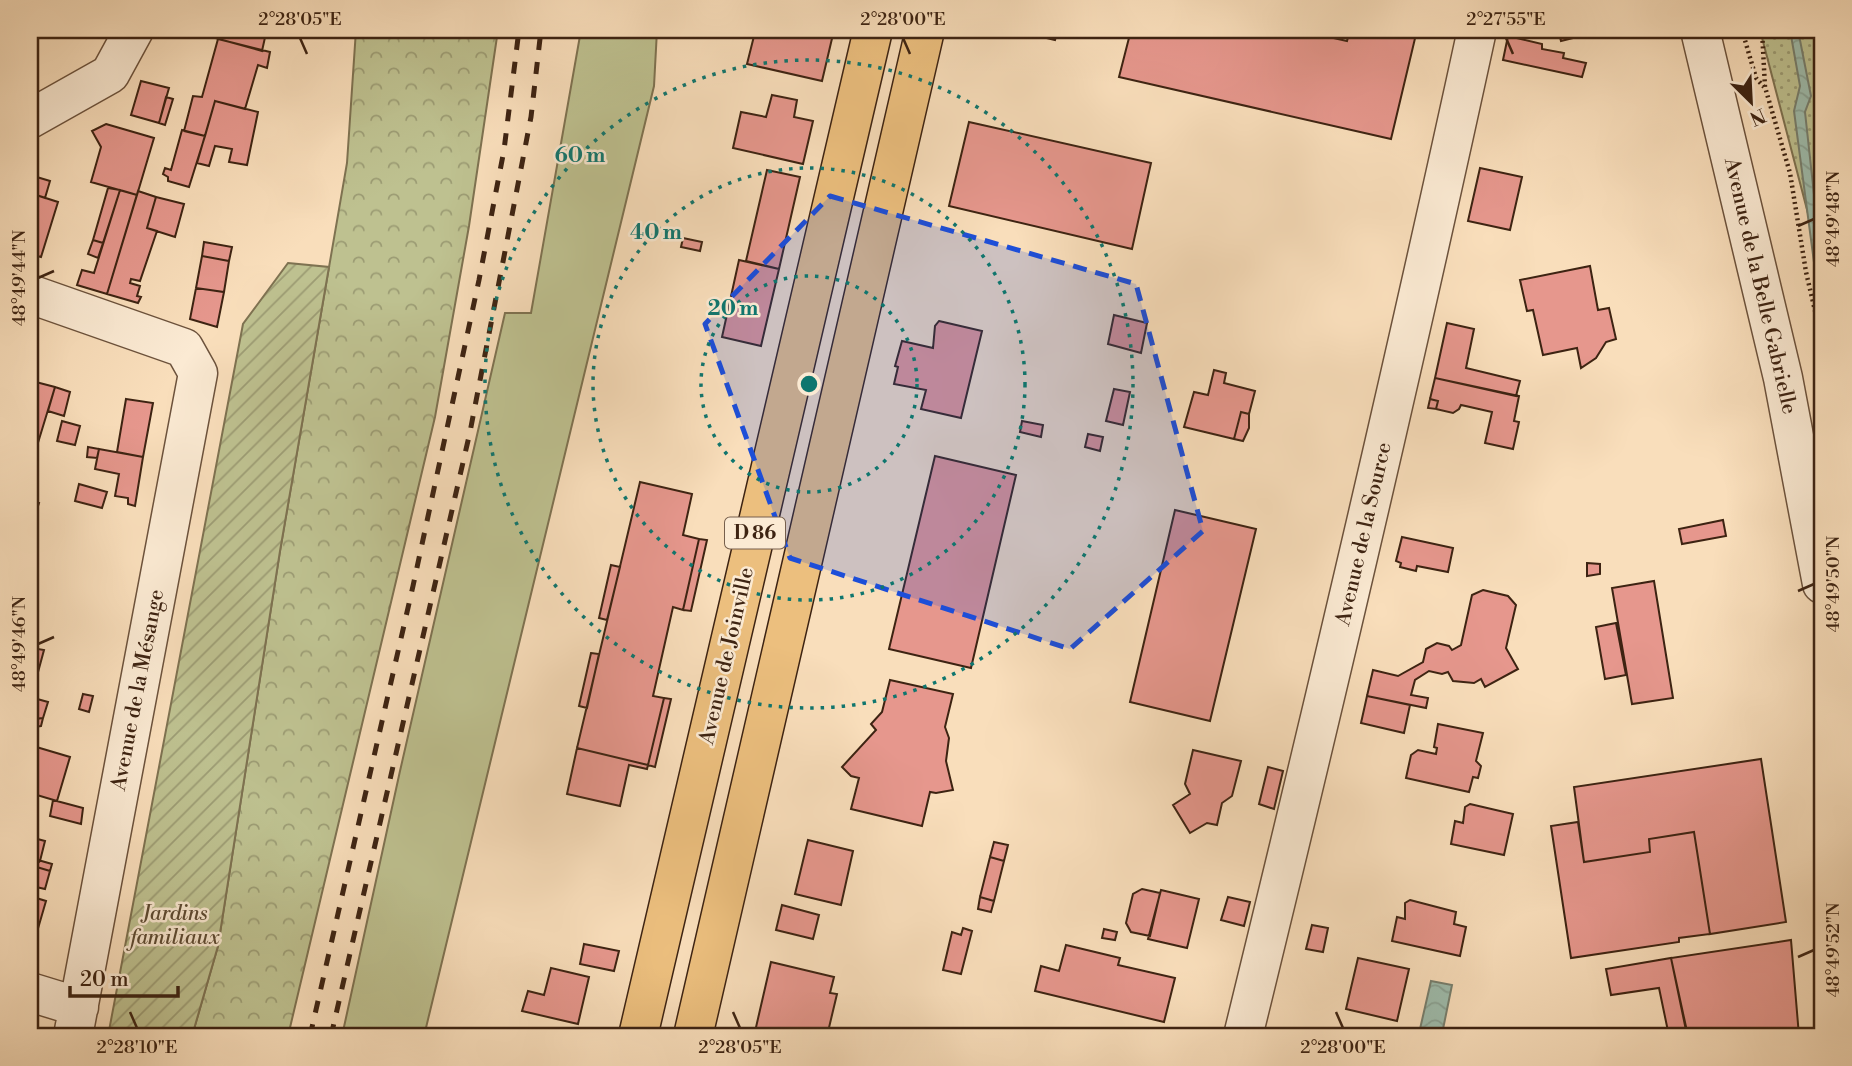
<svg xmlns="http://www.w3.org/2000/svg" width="1852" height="1066" font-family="'Libre Bodoni',serif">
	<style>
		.grass { fill: #bec190; stroke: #7e7251; stroke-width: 2 }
		.forest { fill: url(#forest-crowns); stroke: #7e7251; stroke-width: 2 }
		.park { fill: url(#park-dots); stroke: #7e7251; stroke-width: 2 }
		.garden { fill: url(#garden-furrows); stroke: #7e7251; stroke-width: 2 }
		.water { fill: url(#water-waves); stroke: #777f6e; stroke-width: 2 }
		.building { fill: #e6978d; stroke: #3d2312; stroke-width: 2 }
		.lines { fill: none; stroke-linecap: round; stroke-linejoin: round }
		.minor-casing { stroke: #6c523c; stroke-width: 41 }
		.primary-casing { stroke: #3d2312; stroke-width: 41 }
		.path { stroke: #3d2312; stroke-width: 4.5; stroke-dasharray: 2 3.5; stroke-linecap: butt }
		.minor { stroke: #fbead3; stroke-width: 38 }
		.primary { stroke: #ecbf7e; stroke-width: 38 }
		.rail { stroke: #3d2312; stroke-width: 5; stroke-dasharray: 12 12; stroke-linecap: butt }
		.marked { fill: #1d4ed8; fill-opacity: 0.2; stroke: #1d4ed8; stroke-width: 5; stroke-dasharray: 14 9; stroke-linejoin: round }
		.ticks { fill: none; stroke: #3d2312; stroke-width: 2.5 }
		.ring { fill: none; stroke: #0f766e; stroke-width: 3.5; stroke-dasharray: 3.5 7 }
		.labels { text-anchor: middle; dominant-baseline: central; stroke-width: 5; stroke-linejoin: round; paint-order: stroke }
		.shield { fill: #fbead3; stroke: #765f4c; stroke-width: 2 }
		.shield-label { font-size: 19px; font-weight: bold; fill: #3d2312 }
		.street-label { font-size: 21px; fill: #3d2312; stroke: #fbead3 }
		.park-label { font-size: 21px; font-style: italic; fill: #5d4a32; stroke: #fbead3 }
		.centre { fill: #0f766e; stroke: #fbead3; stroke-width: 3.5 }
		.ring-label { font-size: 21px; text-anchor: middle; font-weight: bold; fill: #0f766e; stroke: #fbead3; stroke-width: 5; stroke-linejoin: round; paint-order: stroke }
		.neatline { fill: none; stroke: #3d2312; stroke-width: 2.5 }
		.ticks-label { font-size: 18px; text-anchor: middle; fill: #3d2312 }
	</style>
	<defs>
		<pattern id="forest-crowns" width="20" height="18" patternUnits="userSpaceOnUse" patternTransform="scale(1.75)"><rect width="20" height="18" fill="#bec190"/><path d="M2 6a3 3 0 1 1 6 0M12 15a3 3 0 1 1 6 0" fill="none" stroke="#9c9c74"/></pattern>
		<pattern id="park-dots" width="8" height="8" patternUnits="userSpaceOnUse" patternTransform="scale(1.75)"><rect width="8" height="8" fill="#bec190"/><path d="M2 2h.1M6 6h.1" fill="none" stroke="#9c9c74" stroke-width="1.8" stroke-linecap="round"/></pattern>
		<pattern id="garden-furrows" width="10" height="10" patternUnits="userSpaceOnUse" patternTransform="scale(1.75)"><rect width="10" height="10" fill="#bec190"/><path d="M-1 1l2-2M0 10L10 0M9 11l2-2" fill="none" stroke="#9c9c74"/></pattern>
		<pattern id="water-waves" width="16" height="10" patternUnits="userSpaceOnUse" patternTransform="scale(1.75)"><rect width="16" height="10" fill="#9ebcac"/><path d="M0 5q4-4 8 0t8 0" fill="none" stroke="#89a193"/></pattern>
	</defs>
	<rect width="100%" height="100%" fill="#f9debb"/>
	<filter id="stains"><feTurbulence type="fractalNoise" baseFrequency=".00286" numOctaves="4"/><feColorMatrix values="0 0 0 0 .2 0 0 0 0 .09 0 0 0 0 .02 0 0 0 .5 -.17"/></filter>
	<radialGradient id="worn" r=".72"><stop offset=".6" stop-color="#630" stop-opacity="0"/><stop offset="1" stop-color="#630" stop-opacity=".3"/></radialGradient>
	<path class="grass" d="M581 30H657L654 86 424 1036H342L400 771 505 313H531Z"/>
	<path class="forest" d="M356 30H498L469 226 435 417 288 1036H192L218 946 280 551 347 163Z"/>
	<path class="park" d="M1760 30H1822V267Z"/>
	<path class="garden" d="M288 263 329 267 280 551 218 946 192 1036H108L243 324Z"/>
	<path class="water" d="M1790 30H1798L1811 96 1805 112 1822 268V311L1817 285 1794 111 1800 86Z
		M1431 981 1452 985 1442 1034 1420 1029Z"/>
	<path class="building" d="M202 30H258L266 33 262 51 201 34Z
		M758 30H834L822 81 747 64 754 36 757 37Z
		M1013 30H1058L1055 40Z
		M1131 30H1298L1347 41 1350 30H1417L1391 139 1119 77Z
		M1558 30H1605L1561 41Z
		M1508 36 1542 44V49L1564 53 1563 58 1586 63 1582 77 1503 60Z
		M218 39 270 52 267 68 258 65 245 109 215 101 205 136 184 131 193 96 202 97Z
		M141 81 169 88 159 123 131 115Z
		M772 95 797 100 794 117 813 121 803 164 733 148 741 112 766 117Z
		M166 97 173 99 165 125 159 123Z
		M215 101 258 112 247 165 229 162 232 149 215 146 209 166 197 163Z
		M969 122 1151 163 1132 249 949 206Z
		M106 124 154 138 137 195 91 182 101 147 92 131Z
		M182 130 205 136 189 187 168 181V177L163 174 165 168 171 170Z
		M1480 168 1522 177 1510 230 1468 221Z
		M767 170 800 177 779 269 746 261Z
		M30 175 50 181 45 198 30 193Z
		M108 188 120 190 103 243 93 240Z
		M120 190 137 195 107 294 77 285 82 270 94 273Z
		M138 191 156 197 147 228 157 231 140 281 131 279 130 283 140 286 137 296 141 297 138 303 107 294Z
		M30 193 58 202 41 257 30 254Z
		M156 197 184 204 175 237 147 228Z
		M683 238 702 242 700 251 681 247Z
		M93 240 103 243 98 258 88 254Z
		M204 242 232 247 229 261 202 256Z
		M202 256 229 261 224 292 196 288Z
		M739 260 779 269 761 346 722 337Z
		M1590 266 1598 310 1609 308 1616 339 1606 342 1596 358 1581 368 1577 348 1543 355 1533 310 1527 311 1520 280Z
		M196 288 224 292 217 327 190 319Z
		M1114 315 1147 323 1141 353 1108 344Z
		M939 321 982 331 961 418 921 409 926 390 894 384 898 367 895 366 902 341 933 348 935 326Z
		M1447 323 1474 329 1466 368 1520 381 1516 396 1435 378Z
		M1214 370 1226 373 1224 383 1255 391 1249 414 1241 412 1234 439 1184 427 1194 392 1208 395Z
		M30 371 35 372 30 388Z
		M1435 378 1519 396 1514 421 1519 422 1513 449 1485 443 1492 412 1461 405 1459 409 1453 413 1436 409 1438 401 1430 399Z
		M32 381 55 387 30 469V388Z
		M55 387 70 392 64 416 48 411Z
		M1114 389 1130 392 1123 425 1106 421Z
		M126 399 153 403 143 457 117 452Z
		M1430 399 1438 401 1436 409 1428 408Z
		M1241 412 1249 414V428L1243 441 1234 439Z
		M62 421 80 426 75 445 57 441Z
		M1022 421 1043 425 1041 437 1020 432Z
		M1088 434 1103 437 1100 451 1085 447Z
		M88 447 99 449 97 458 87 457Z
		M99 449 143 457 135 506 128 504V498L115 496 119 474 95 469Z
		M935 456 1016 475 971 668 889 649Z
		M640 482 692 494 683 535 699 539 683 610 673 607 653 696 664 698 648 765 577 748Z
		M79 484 107 492 102 508 75 501Z
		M32 501 39 503 33 522 30 521Z
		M1175 510 1256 529 1210 721 1130 702Z
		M1723 520 1726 536 1682 544 1679 529Z
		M1402 537 1453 548 1448 572 1417 566 1416 571 1400 567 1401 563 1396 561Z
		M699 539 707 540 691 611 683 610Z
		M1587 563 1600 564V574L1587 576Z
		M611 565 620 567 607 620 599 618Z
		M1654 581 1673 698 1632 704 1612 588Z
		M1483 590 1508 596 1516 605 1506 648 1518 669 1485 687 1481 679 1474 683 1453 681 1448 672 1442 674 1429 671 1415 680 1411 695 1428 698 1426 708 1367 696 1373 670 1398 676 1423 662 1426 649 1437 643 1449 646 1452 650 1461 645 1472 595Z
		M1616 623 1626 675 1605 679 1596 627Z
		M32 648 44 650 31 698 30 655Z
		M591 653 599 654 587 708 579 706Z
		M890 680 953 694 945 727 949 738 946 761 953 790 936 793 930 792 922 826 851 809 859 778 851 776 842 767 876 730 871 724 882 712Z
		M83 694 93 696 89 712 79 709Z
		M1367 696 1410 705 1404 733 1361 723Z
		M30 697 48 702 43 718 35 719 33 727H30Z
		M664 698 671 699 655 767 648 765Z
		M43 718 41 726 33 727 35 719Z
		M1438 724 1483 733 1476 761 1481 766 1478 778 1473 777 1469 792 1406 778 1411 755 1418 750 1436 754 1437 748 1434 747Z
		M30 737 37 739 35 747 30 745Z
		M33 746 70 757 57 801 30 793V760Z
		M577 748 648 765 647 769 629 765 620 806 567 794Z
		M1193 750 1241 761 1232 796 1222 803 1217 825 1207 823 1190 833 1173 805 1190 794 1185 784Z
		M1761 759 1786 922 1710 934 1694 832 1649 839 1650 852 1584 862 1574 787Z
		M1268 767 1283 771 1274 809 1259 804Z
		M53 800 83 808 81 824 50 816Z
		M1470 804 1513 814 1504 855 1451 844 1455 821 1463 823 1465 807Z
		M1578 822 1584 862 1650 852 1649 839 1694 832 1710 934 1679 938V942L1571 958 1551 826Z
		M30 837 45 841 40 861 37 864 30 862Z
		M808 840 853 851 841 905 795 894Z
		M994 842 1008 845 1004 861 990 857Z
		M990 857 1004 861 994 901 980 897Z
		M38 860 52 864 50 871 30 865V862L37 864Z
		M30 865 50 871 45 889 36 887 33 897 46 901 37 932 30 929Z
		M1142 889 1160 893 1150 936 1131 932 1126 923 1133 894Z
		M1161 890 1199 899 1187 948 1148 939Z
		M980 897 994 901 991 912 978 909Z
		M1228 897 1250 902 1244 926 1221 920Z
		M1410 900 1456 912 1454 924 1466 927 1460 956 1392 941 1397 917 1405 919V903Z
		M782 905 819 915 813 939 776 930Z
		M1312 925 1328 928 1323 952 1306 949Z
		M963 928 972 931 961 974 943 970 952 932 961 935Z
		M1104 929 1117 932 1115 940 1102 938Z
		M1791 940 1799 1036H1688L1671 958Z
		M584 944 619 951 614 971 580 964Z
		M1066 945 1120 958 1118 965 1175 978 1164 1022 1035 991 1041 966 1059 971Z
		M1358 958 1409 969 1397 1021 1346 1009Z
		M1671 958 1687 1035 1680 1036H1669L1659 988 1611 995 1606 969Z
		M771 962 834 977 830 993 837 994 827 1036H754Z
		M551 968 589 977 578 1024 522 1011 528 991 544 995Z
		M1065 1030 1090 1036H1063Z"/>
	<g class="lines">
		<g class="minor-casing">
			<path id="minor" d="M1700 30 1783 378 1822 584
				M30 119 110 74 134 30
				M30 294 184 348 198 373 73 1036
				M30 992 79 1007
				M1243 1036C1325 702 1404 366 1477 30"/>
		</g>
		<g class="primary-casing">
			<path id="primary" d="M638 1036 873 30
				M693 1036 925 30"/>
		</g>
		<path class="path" d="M1742 30 1756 78 1764 87
			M1762 30 1765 87 1790 173 1806 272 1822 341"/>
		<use href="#minor" class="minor"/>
		<use href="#primary" class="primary"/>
		<path class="rail" d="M310 1036 413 586 479 280 504 150 519 30
			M331 1036 470 432 531 117 541 30"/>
	</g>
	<path class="marked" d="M830 196 1136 284 1203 531 1070 649 790 558 705 324Z"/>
	<path class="ticks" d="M300 38 307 54M903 38 910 54M1506 38 1513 54M1798 226 1814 219M38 278 54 271M1798 591 1814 584M38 644 54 637M1798 957 1814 950M130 1012 137 1028M733 1012 740 1028M1336 1012 1343 1028"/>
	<g class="ring">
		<circle cx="809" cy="384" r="108"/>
		<circle cx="809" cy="384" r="216"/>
		<circle cx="809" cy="384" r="324"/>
	</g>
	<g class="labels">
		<rect class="shield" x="725" y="517.5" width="60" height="31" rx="5"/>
		<g class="shield-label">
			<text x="755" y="533">D 86</text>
		</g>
		<g class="street-label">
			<text transform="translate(1760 286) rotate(77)">Avenue de la Belle Gabrielle</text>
			<text transform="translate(1364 534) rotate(-77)">Avenue de la Source</text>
			<text transform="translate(727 656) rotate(-77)">Avenue de Joinville</text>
			<text transform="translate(138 690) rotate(-79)">Avenue de la Mésange</text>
		</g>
		<g class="park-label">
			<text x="175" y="914">Jardins<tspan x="175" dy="24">familiaux</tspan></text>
		</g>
	</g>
	<circle cx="809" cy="384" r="10" class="centre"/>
	<g class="ring-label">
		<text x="580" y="162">60 m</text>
		<text x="656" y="239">40 m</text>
		<text x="733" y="315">20 m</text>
	</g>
	<rect width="1852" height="1066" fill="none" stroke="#f9debb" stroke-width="77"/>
	<g transform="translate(1751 102) rotate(156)" stroke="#fbead3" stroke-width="5" paint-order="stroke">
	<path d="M0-5L12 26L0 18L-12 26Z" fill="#3d2312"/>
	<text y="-10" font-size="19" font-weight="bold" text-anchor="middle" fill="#3d2312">N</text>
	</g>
	<path d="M70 986v10h108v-10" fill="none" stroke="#3d2312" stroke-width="3.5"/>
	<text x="80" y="986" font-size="21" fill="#3d2312" stroke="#fbead3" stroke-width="5" paint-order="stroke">20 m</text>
	<rect x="38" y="38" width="1776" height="990" class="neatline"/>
	<g class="ticks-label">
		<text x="300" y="25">2°28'05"E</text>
		<text x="903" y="25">2°28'00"E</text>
		<text x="1506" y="25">2°27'55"E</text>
		<text transform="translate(1833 219) rotate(-90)" y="6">48°49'48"N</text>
		<text transform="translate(19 278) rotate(-90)" y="6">48°49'44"N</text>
		<text transform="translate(1833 584) rotate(-90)" y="6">48°49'50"N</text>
		<text transform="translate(19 644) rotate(-90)" y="6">48°49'46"N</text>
		<text transform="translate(1833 950) rotate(-90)" y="6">48°49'52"N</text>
		<text x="137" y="1053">2°28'10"E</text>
		<text x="740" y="1053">2°28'05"E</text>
		<text x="1343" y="1053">2°28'00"E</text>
	</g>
	<rect width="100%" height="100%" filter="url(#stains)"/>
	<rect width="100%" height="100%" fill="url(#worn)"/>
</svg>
